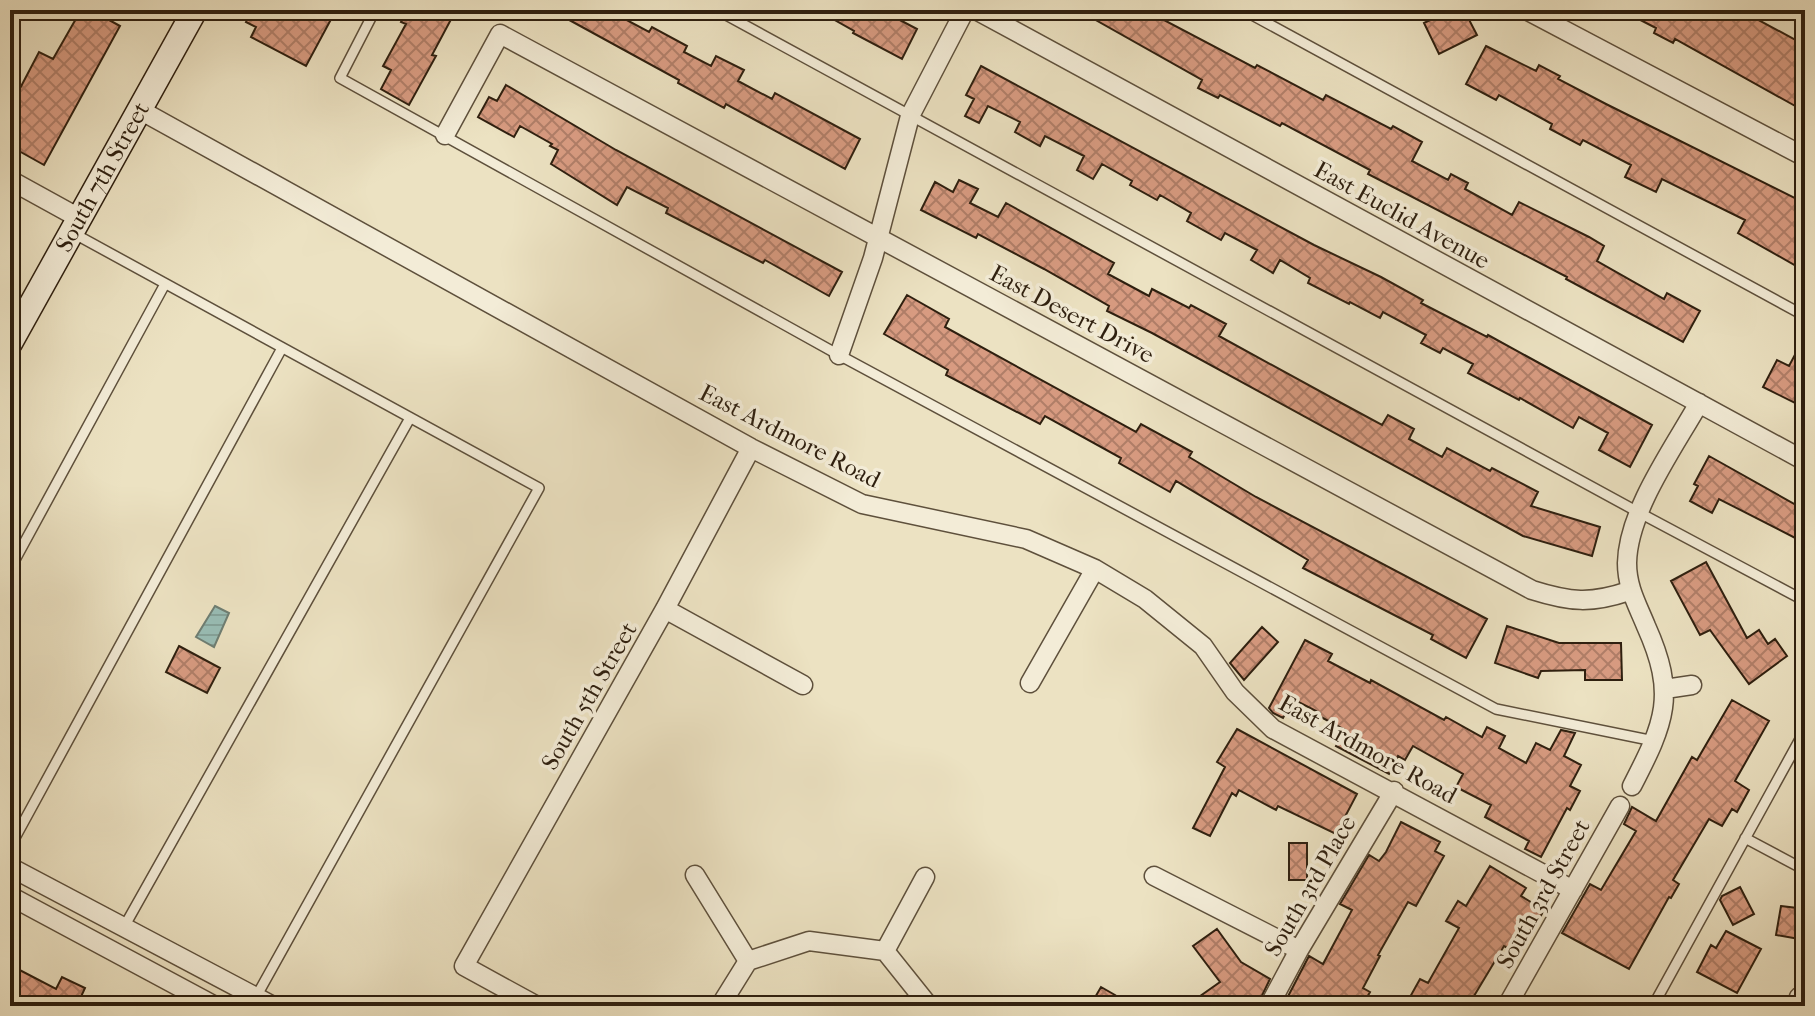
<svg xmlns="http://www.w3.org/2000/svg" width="1815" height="1016" font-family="'IM FELL French Canon',serif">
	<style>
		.water { fill: url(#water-rules); stroke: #6e7e73; stroke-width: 2 }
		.building { fill: url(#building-cross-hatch); stroke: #2e1f0f; stroke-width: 2 }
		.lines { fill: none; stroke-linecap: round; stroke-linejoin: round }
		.service-casing { stroke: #5e503c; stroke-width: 12 }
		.minor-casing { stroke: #5e503c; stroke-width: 21 }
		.secondary-casing { stroke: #2e1f0f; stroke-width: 27 }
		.service { stroke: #f3ecd7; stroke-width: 9 }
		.minor { stroke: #f3ecd7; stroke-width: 18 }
		.secondary { stroke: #f3ecd7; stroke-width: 24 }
		.labels { text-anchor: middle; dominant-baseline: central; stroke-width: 7; stroke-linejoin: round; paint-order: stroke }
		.street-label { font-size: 24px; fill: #2e1f0f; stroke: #f3ecd7 }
	</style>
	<defs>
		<pattern id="water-rules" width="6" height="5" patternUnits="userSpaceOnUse" patternTransform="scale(2)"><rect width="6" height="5" fill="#99bdb5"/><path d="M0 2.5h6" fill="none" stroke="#84a29a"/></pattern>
		<pattern id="building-cross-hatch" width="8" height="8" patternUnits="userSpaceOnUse" patternTransform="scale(2)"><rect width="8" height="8" fill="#d89b81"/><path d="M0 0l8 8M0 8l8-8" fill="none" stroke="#b07e68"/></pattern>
	</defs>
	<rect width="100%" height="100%" fill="#ece2c2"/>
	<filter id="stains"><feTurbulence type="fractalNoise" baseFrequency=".0025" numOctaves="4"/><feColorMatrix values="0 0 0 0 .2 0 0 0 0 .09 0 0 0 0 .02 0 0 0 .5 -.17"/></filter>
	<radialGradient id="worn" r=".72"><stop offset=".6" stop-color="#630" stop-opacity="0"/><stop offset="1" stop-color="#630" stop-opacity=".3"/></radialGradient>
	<path class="water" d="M215 606 229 613 214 647 196 637Z"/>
	<path class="building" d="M81 10H91L120 26 44 165 10 146V92L16 96 39 52 53 59Z
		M253 10H336L306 66 251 37 256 27 246 22Z
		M407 10H456L432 55 436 56 409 105 381 89 391 70 383 66 406 24 401 22Z
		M551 10H608L649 32 652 27 687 46 684 52 711 66 716 56 744 70 738 81 772 99 775 93 860 139 845 169 726 104 724 108 678 83 679 80Z
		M817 10H881L917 29 902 59 853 33 854 31Z
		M1078 10H1133L1143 16 1147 10H1152L1162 16 1160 18 1255 68 1257 65 1323 100 1326 95 1391 129 1393 126 1422 142 1412 161 1448 180 1451 174 1468 183 1465 189 1512 215 1519 202 1589 237 1604 246 1597 261 1664 299 1667 293 1700 311 1683 342 1566 279 1567 277 1368 174 1370 170 1282 123 1280 126 1220 95 1218 98 1198 88 1202 80Z
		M1450 10H1464L1477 35 1439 54 1424 23Z
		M1621 10H1740L1805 45V92L1797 107 1675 39 1673 43 1654 33 1656 28Z
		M1486 46 1536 71 1539 65 1560 76 1558 79 1606 104 1805 203V271L1738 233 1745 220 1662 179 1656 192 1625 177 1631 165 1583 140 1580 145 1550 129 1552 124 1499 95 1496 100 1466 84Z
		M981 66 1314 245 1381 277 1423 300 1421 303 1487 337 1488 335 1652 425 1630 467 1599 450 1608 433 1579 417 1573 428 1520 398 1519 400 1468 373 1473 364 1443 348 1440 353 1421 343 1426 335 1383 312 1380 318 1350 302 1349 304 1308 283 1310 278 1280 260 1273 273 1251 260 1257 250 1225 233 1221 240 1187 221 1191 213 1160 195 1157 200 1130 185 1132 181 1102 164 1093 179 1077 170 1084 156 1045 136 1040 146 1015 132 1020 122 988 106 979 123 965 116 974 99 966 95Z
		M506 85 616 150 842 272 829 296 765 260 763 263 666 213 668 208 627 187 617 205 551 164 558 150 550 146 552 144 520 126 514 137 478 117 489 97 497 101Z
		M959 180 978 189 970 203 998 217 1006 203 1114 263 1108 274 1149 296 1152 289 1189 308 1191 305 1226 324 1219 336 1345 405 1382 425 1388 415 1414 429 1409 439 1442 457 1447 448 1490 471 1492 468 1538 492 1531 506 1600 527 1592 556 1523 536 1152 333 1107 311 1109 306 1044 269 978 234 976 238 921 210 935 182 953 192Z
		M907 295 949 319 945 327 1136 432 1141 424 1192 452 1189 457 1256 497 1487 619 1466 658 1431 639 1433 635 1303 568 1308 560 1176 481 1170 492 1119 463 1121 458 1045 416 1040 424 946 375 948 370 884 334Z
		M1805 336V408L1763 387 1777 360 1789 366Z
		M1709 456 1805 510V543L1719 499 1712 513 1690 501 1698 486 1694 484Z
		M1706 562 1747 638 1759 630 1768 644 1775 639 1787 656 1749 684 1710 630 1700 635 1671 581Z
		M1507 626 1559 643H1621L1622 680H1585V670L1541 671 1538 678 1495 663Z
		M1262 627 1278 642 1244 680 1230 663Z
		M1305 640 1332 654 1328 661 1370 683 1371 680 1444 720 1446 717 1482 737 1487 727 1505 736 1499 748 1526 763 1536 743 1550 750 1561 730 1575 733 1564 756 1581 765 1570 786 1580 791 1570 810 1567 808 1541 857 1525 849 1529 841 1485 817 1491 805 1456 787 1463 774 1413 746 1405 760 1398 756 1389 774 1336 746 1345 730 1319 716 1320 713 1293 699 1283 718 1273 713 1269 708Z
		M179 646 220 668 207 693 166 672Z
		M1732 700 1769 721 1735 781 1749 790 1737 812 1732 809 1722 826 1709 819 1673 880 1679 884 1671 898 1669 897 1629 969 1562 933 1590 884 1601 890 1636 831 1624 824 1632 807 1656 821 1692 757 1697 760Z
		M1237 729 1357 794 1336 834 1278 806 1276 810 1239 790 1236 796 1232 793 1210 836 1193 828 1225 767 1217 762Z
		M1401 822 1440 842 1435 851 1444 856 1416 906 1408 902 1378 955 1380 956 1363 988 1370 992 1362 1006H1283L1309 956 1323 964 1352 910 1340 904 1369 855 1379 861 1386 852Z
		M1289 843H1307V880H1289Z
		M1490 866 1526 888 1521 896 1544 910 1519 954 1504 946 1468 1006H1405L1420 979 1428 983 1459 928 1446 921 1458 901 1466 906Z
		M1740 887 1754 914 1733 925 1720 900 1722 896Z
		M1781 906 1805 909V940L1776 935Z
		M1217 929 1241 962 1270 979 1257 1006H1186L1220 982 1193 946Z
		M1726 931 1761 949 1737 993 1697 972 1711 945 1716 948Z
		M10 965 56 989 62 977 85 988 79 1001 89 1006H10Z
		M1101 987 1115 995 1108 1006H1090Z"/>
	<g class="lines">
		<g class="service-casing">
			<path id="service" d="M375 10 340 78 839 355 1496 709 1654 741
				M717 10 1638 512 1805 601
				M1243 10 1805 316
				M73 233 539 488 256 997
				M10 569 165 284
				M1745 838 1805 870
				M10 847 282 348
				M124 927 410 418
				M1653 1006 1805 730"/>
		</g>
		<g class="minor-casing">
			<path id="minor" d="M976 10 1805 461
				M1526 10 1805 157
				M140 110 751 448 862 504 1026 539 1095 569 1145 599 1203 646 1235 692 1273 729 1573 890
				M445 135 500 34 1532 590C1570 602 1591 604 1629 591
				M10 180 79 218
				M839 355 873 258 910 116 965 10
				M665 609 803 685
				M1030 683 1095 569
				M1665 689 1692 685
				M1632 786C1665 722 1677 695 1646 626 1637 604 1627 587 1627 563 1628 511 1673 449 1699 403
				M10 867 273 1006
				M695 875 748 961
				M1154 876 1299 950
				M10 896 215 1006
				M885 951 925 877
				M1799 997 1805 1001
				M537 1006 464 966 665 609 751 448
				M720 1006 748 961 809 941 885 951 929 1006
				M1269 1006 1299 950 1394 791
				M1507 1006 1620 806"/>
		</g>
		<g class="secondary-casing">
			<g id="secondary">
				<path id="s1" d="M10 343 195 10"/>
			</g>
		</g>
		<use href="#service" class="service"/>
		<use href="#minor" class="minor"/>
		<use href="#secondary" class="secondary"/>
	</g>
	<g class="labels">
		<g class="street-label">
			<text stroke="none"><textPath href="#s1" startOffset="190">South 7th Street</textPath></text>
			<text transform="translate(1402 215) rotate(29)">East Euclid Avenue</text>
			<text transform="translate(1072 314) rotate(28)">East Desert Drive</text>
			<text transform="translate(790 436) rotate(27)">East Ardmore Road</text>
			<text transform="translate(589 696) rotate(-60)">South 5th Street</text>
			<text transform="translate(1368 749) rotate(29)">East Ardmore Road</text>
			<text transform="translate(1310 886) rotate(-60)">South 3rd Place</text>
			<text transform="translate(1543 894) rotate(-61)">South 3rd Street</text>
		</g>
	</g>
	<rect width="1815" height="1016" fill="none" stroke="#ece2c2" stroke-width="40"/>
	<rect x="12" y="12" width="1791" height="992" fill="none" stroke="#2e1f0f" stroke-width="4"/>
	<rect x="20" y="20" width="1775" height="976" fill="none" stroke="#2e1f0f" stroke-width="2"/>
	<rect width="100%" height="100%" filter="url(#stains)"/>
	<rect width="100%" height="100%" fill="url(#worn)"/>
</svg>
